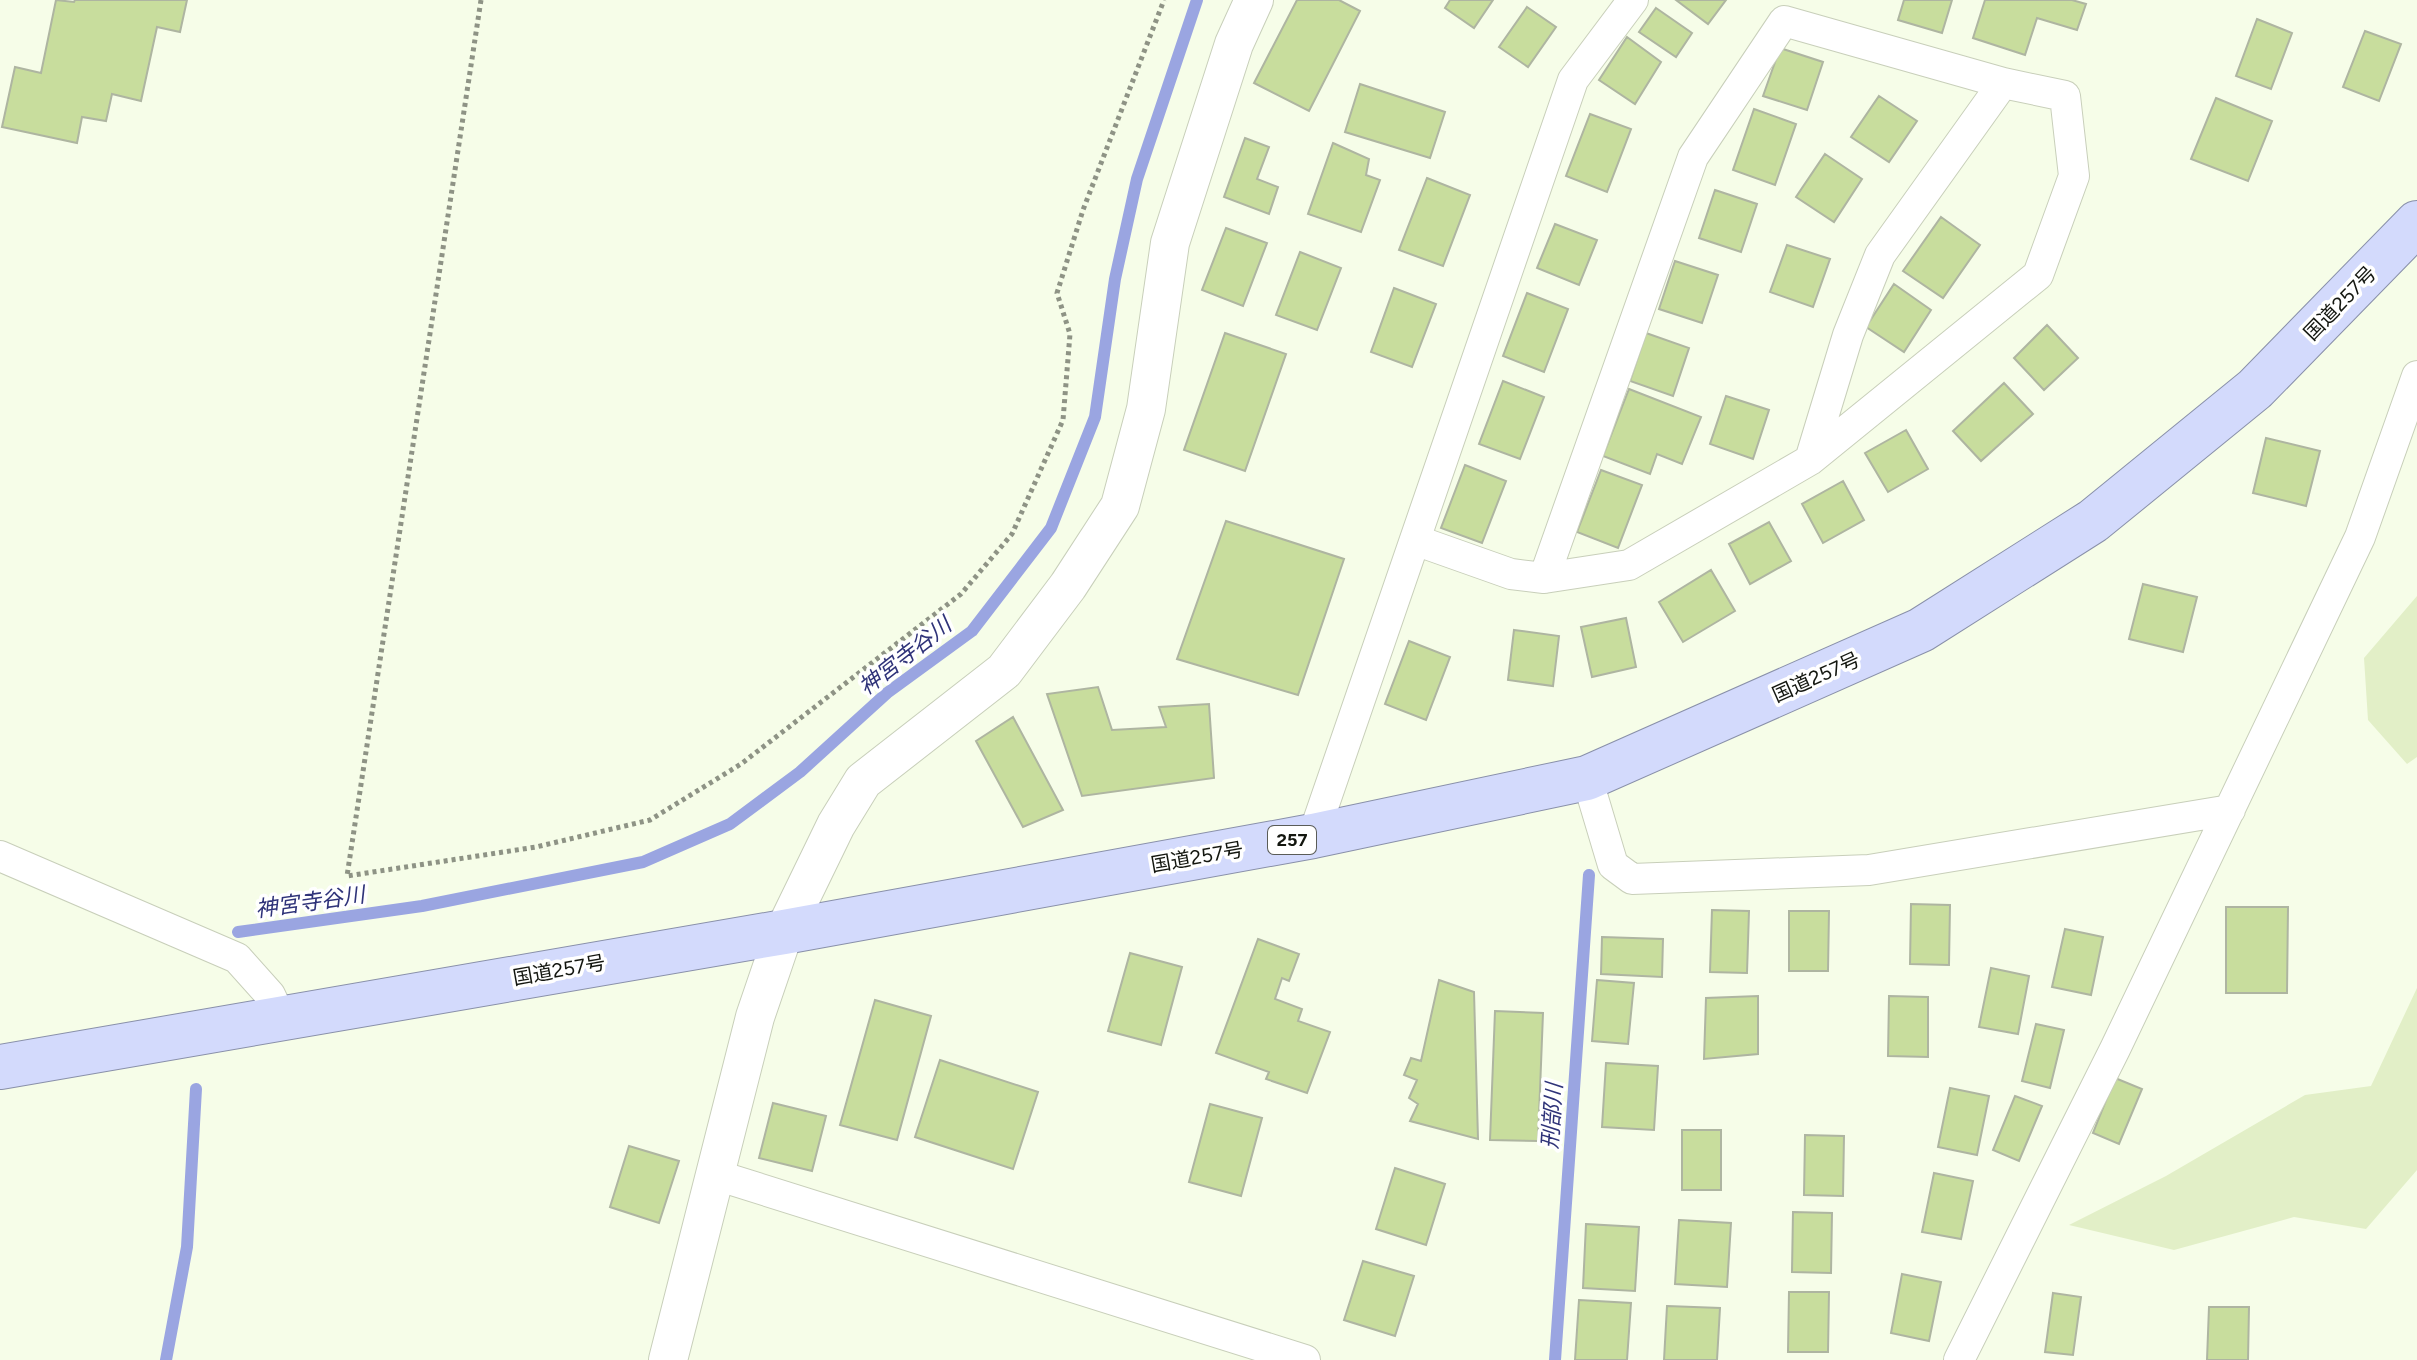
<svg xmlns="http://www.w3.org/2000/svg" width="2417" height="1360" font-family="Figtree,'Noto Sans JP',sans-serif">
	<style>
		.green { fill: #e2efc7 }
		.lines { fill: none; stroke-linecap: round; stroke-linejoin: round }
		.stream { stroke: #9aa5e1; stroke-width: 12 }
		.building { fill: #c8dd9d; stroke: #aeb5a1; stroke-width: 2 }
		.minor-casing { stroke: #c8cfba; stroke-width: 32 }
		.tertiary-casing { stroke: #c8cfba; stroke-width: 40 }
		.trunk-casing { stroke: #8990a9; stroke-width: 46 }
		.path { stroke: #8e9385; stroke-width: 5; stroke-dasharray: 4 4; stroke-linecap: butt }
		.minor { stroke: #fff; stroke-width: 30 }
		.tertiary { stroke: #fff; stroke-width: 38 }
		.trunk { stroke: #d3dafc; stroke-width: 44 }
		.labels { text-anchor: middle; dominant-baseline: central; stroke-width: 7; stroke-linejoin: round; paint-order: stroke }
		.shield { fill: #fff; stroke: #5a5c57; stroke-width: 2 }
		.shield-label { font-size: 18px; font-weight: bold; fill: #13160f }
		.street-label { font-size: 20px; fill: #13160f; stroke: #fff }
		.water-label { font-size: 22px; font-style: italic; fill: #2f3379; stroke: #fff }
	</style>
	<rect width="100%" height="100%" fill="#f6fde8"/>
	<path class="green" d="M2417 596V757L2407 764 2368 720 2364 658Z
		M2417 988V1170L2366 1229 2294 1217 2174 1250 2069 1225 2166 1176 2305 1095 2371 1086Z"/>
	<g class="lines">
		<path class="stream" d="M238 932 422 906 643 862 730 824 800 772 887 693 972 631 1051 528 1095 417 1115 279 1137 179 1197 0
			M166 1360 187 1247 196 1089
			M1555 1360 1589 875"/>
	</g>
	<path class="building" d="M56 0 74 2 75 0H187L180 32 157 27 141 101 112 94 106 121 82 117 77 143 2 127 15 67 41 73Z
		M1297 0H1339L1360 11 1309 111 1254 83Z
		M1450 0H1493L1474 28 1445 8Z
		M1676 0H1726L1708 24Z
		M1904 0H1952L1942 33 1898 20Z
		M1985 0H2072L2086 4 2077 30 2037 18 2025 55 1973 38Z
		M1527 7 1556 27 1528 67 1499 47Z
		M1656 8 1692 33 1676 57 1639 32Z
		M2257 19 2292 33 2271 89 2236 76Z
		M2365 31 2401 44 2379 101 2343 87Z
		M1627 37 1661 62 1635 104 1599 80Z
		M1780 48 1823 62 1807 110 1763 96Z
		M1360 84 1445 112 1430 158 1345 132Z
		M1879 96 1917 121 1889 162 1851 137Z
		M2216 98 2272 121 2248 181 2191 159Z
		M1754 109 1796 124 1775 185 1733 170Z
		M1590 114 1631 129 1607 192 1566 176Z
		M1245 138 1269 147 1257 179 1278 187 1269 214 1224 197Z
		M1333 143 1369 159 1366 175 1380 180 1361 232 1308 214Z
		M1825 154 1862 179 1834 222 1796 197Z
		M1427 178 1470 195 1443 266 1399 250Z
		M1715 190 1757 204 1741 252 1699 238Z
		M1941 217 1980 245 1943 298 1903 271Z
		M1555 224 1597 240 1579 285 1537 268Z
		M1226 228 1267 243 1243 306 1202 290Z
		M1787 245 1830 259 1813 307 1770 292Z
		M1300 252 1341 268 1317 330 1276 315Z
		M1675 261 1718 275 1702 323 1659 309Z
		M1894 284 1931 310 1904 352 1866 327Z
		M1394 288 1436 304 1412 367 1371 352Z
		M1527 293 1568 309 1544 372 1503 356Z
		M2047 325 2078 358 2044 390 2014 358Z
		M1225 333 1286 354 1245 471 1184 450Z
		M1646 333 1689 348 1673 396 1630 381Z
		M1503 381 1544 397 1520 459 1479 444Z
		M2004 383 2033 414 1981 461 1953 431Z
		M1629 389 1701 417 1682 464 1657 454 1650 474 1603 456Z
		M1726 396 1769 410 1753 459 1710 444Z
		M1906 430 1928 469 1888 492 1865 453Z
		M2266 438 2320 451 2306 506 2253 493Z
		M1465 465 1506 481 1482 543 1441 528Z
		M1601 470 1642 485 1618 548 1577 532Z
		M1843 481 1864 520 1823 543 1802 504Z
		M1226 521 1344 559 1298 695 1177 659Z
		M1769 522 1791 561 1750 584 1729 544Z
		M1711 570 1735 611 1683 642 1659 602Z
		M2143 584 2197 597 2183 652 2129 639Z
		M1626 618 1636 667 1592 677 1581 627Z
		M1514 630 1559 636 1553 686 1508 680Z
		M1409 641 1450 657 1426 720 1385 704Z
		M1098 687 1112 730 1166 727 1159 707 1209 704 1214 778 1082 796 1047 694Z
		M1013 717 1063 810 1023 827 976 741Z
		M1911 904 1950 905 1949 965 1910 964Z
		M2226 907H2288L2287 993H2226Z
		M1712 910 1749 911 1747 973 1710 972Z
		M1789 911H1829L1828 971H1789Z
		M2065 929 2103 937 2091 995 2052 987Z
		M1602 937 1663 939 1662 977 1601 974Z
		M1258 939 1299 954 1289 981 1282 978 1275 999 1302 1009 1298 1021 1330 1032 1307 1093 1266 1079 1269 1072 1216 1053Z
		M1130 953 1182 967 1161 1045 1108 1031Z
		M1991 968 2029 976 2018 1034 1979 1027Z
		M1439 980 1474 992 1478 1139 1410 1121 1418 1104 1409 1098 1417 1080 1404 1075 1411 1058 1421 1061Z
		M1597 980 1634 983 1628 1044 1592 1041Z
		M1758 996V1054L1704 1059 1706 998Z
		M1889 996 1928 997V1057L1888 1056Z
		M875 1000 931 1016 897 1140 840 1125Z
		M1495 1011 1543 1013 1538 1141 1490 1140Z
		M2036 1024 2064 1030 2050 1088 2022 1081Z
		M940 1060 1038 1092 1013 1169 915 1137Z
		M1606 1063 1658 1066 1654 1130 1602 1127Z
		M2115 1078 2142 1089 2119 1144 2093 1133Z
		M1950 1088 1989 1096 1977 1155 1938 1147Z
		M2015 1096 2042 1106 2019 1161 1993 1150Z
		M773 1103 826 1116 812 1171 759 1158Z
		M1210 1104 1262 1118 1241 1196 1189 1182Z
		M1682 1130H1721V1190H1682Z
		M1805 1135 1844 1136 1843 1196 1804 1195Z
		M629 1146 679 1161 659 1223 610 1207Z
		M1395 1168 1445 1184 1426 1245 1376 1229Z
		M1934 1173 1973 1181 1961 1239 1922 1232Z
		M1793 1212 1832 1213 1831 1273 1792 1272Z
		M1679 1220 1731 1223 1727 1287 1675 1284Z
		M1586 1224 1639 1227 1635 1291 1583 1288Z
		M1363 1261 1414 1276 1395 1336 1344 1320Z
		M1902 1274 1941 1282 1929 1341 1891 1333Z
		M1789 1292H1829L1828 1352H1788Z
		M2053 1293 2081 1297 2073 1355 2045 1352Z
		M1579 1300 1631 1303 1627 1360H1575Z
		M1667 1306 1720 1308 1717 1360H1664Z
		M2209 1307H2249L2248 1360H2207Z"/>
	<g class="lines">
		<g class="minor-casing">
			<path id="minor" d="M1810 460 1848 335 1880 255 2003 83
				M1415 540 1511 574 1544 578 1629 565 1810 460 2038 275 2074 176 2065 96 2003 83 1784 21 1693 157 1544 578
				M1587 778 1613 865 1632 879 1869 870 2230 810
				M1313 836 1573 80 1633 0
				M0 856 237 958 270 995 281 1018
				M716 1175 1305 1360
				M1959 1360 2115 1049 2360 537 2417 376"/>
		</g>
		<g class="tertiary-casing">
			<path id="tertiary" d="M668 1360 755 1017 784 932 836 825 863 781 1004 671 1068 586 1120 506 1146 409 1170 243 1234 44 1254 0"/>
		</g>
		<g class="trunk-casing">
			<path id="trunk" d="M0 1067 784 932 1313 836 1587 778 1921 630 2093 521 2255 389 2417 223"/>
		</g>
		<path class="path" d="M481 0 347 876 536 847 650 820 741 764 961 594 1012 534 1063 420 1070 334 1057 293 1083 210 1164 0"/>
		<use href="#minor" class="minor"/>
		<use href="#tertiary" class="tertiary"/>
		<use href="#trunk" class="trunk"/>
	</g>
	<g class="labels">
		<rect class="shield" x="1268" y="826" width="48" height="28" rx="6"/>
		<g class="shield-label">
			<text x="1292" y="840">257</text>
		</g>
		<g class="street-label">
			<text transform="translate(2340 303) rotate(-46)">国道257号</text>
			<text transform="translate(1816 677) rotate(-24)">国道257号</text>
			<text transform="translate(1197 857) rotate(-10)">国道257号</text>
			<text transform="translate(559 970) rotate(-10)">国道257号</text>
		</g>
		<g class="water-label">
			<text transform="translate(905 656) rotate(-38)">神宮寺谷川</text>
			<text transform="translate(310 902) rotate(-8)">神宮寺谷川</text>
			<text transform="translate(1552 1116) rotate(-86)">刑部川</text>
		</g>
	</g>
</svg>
